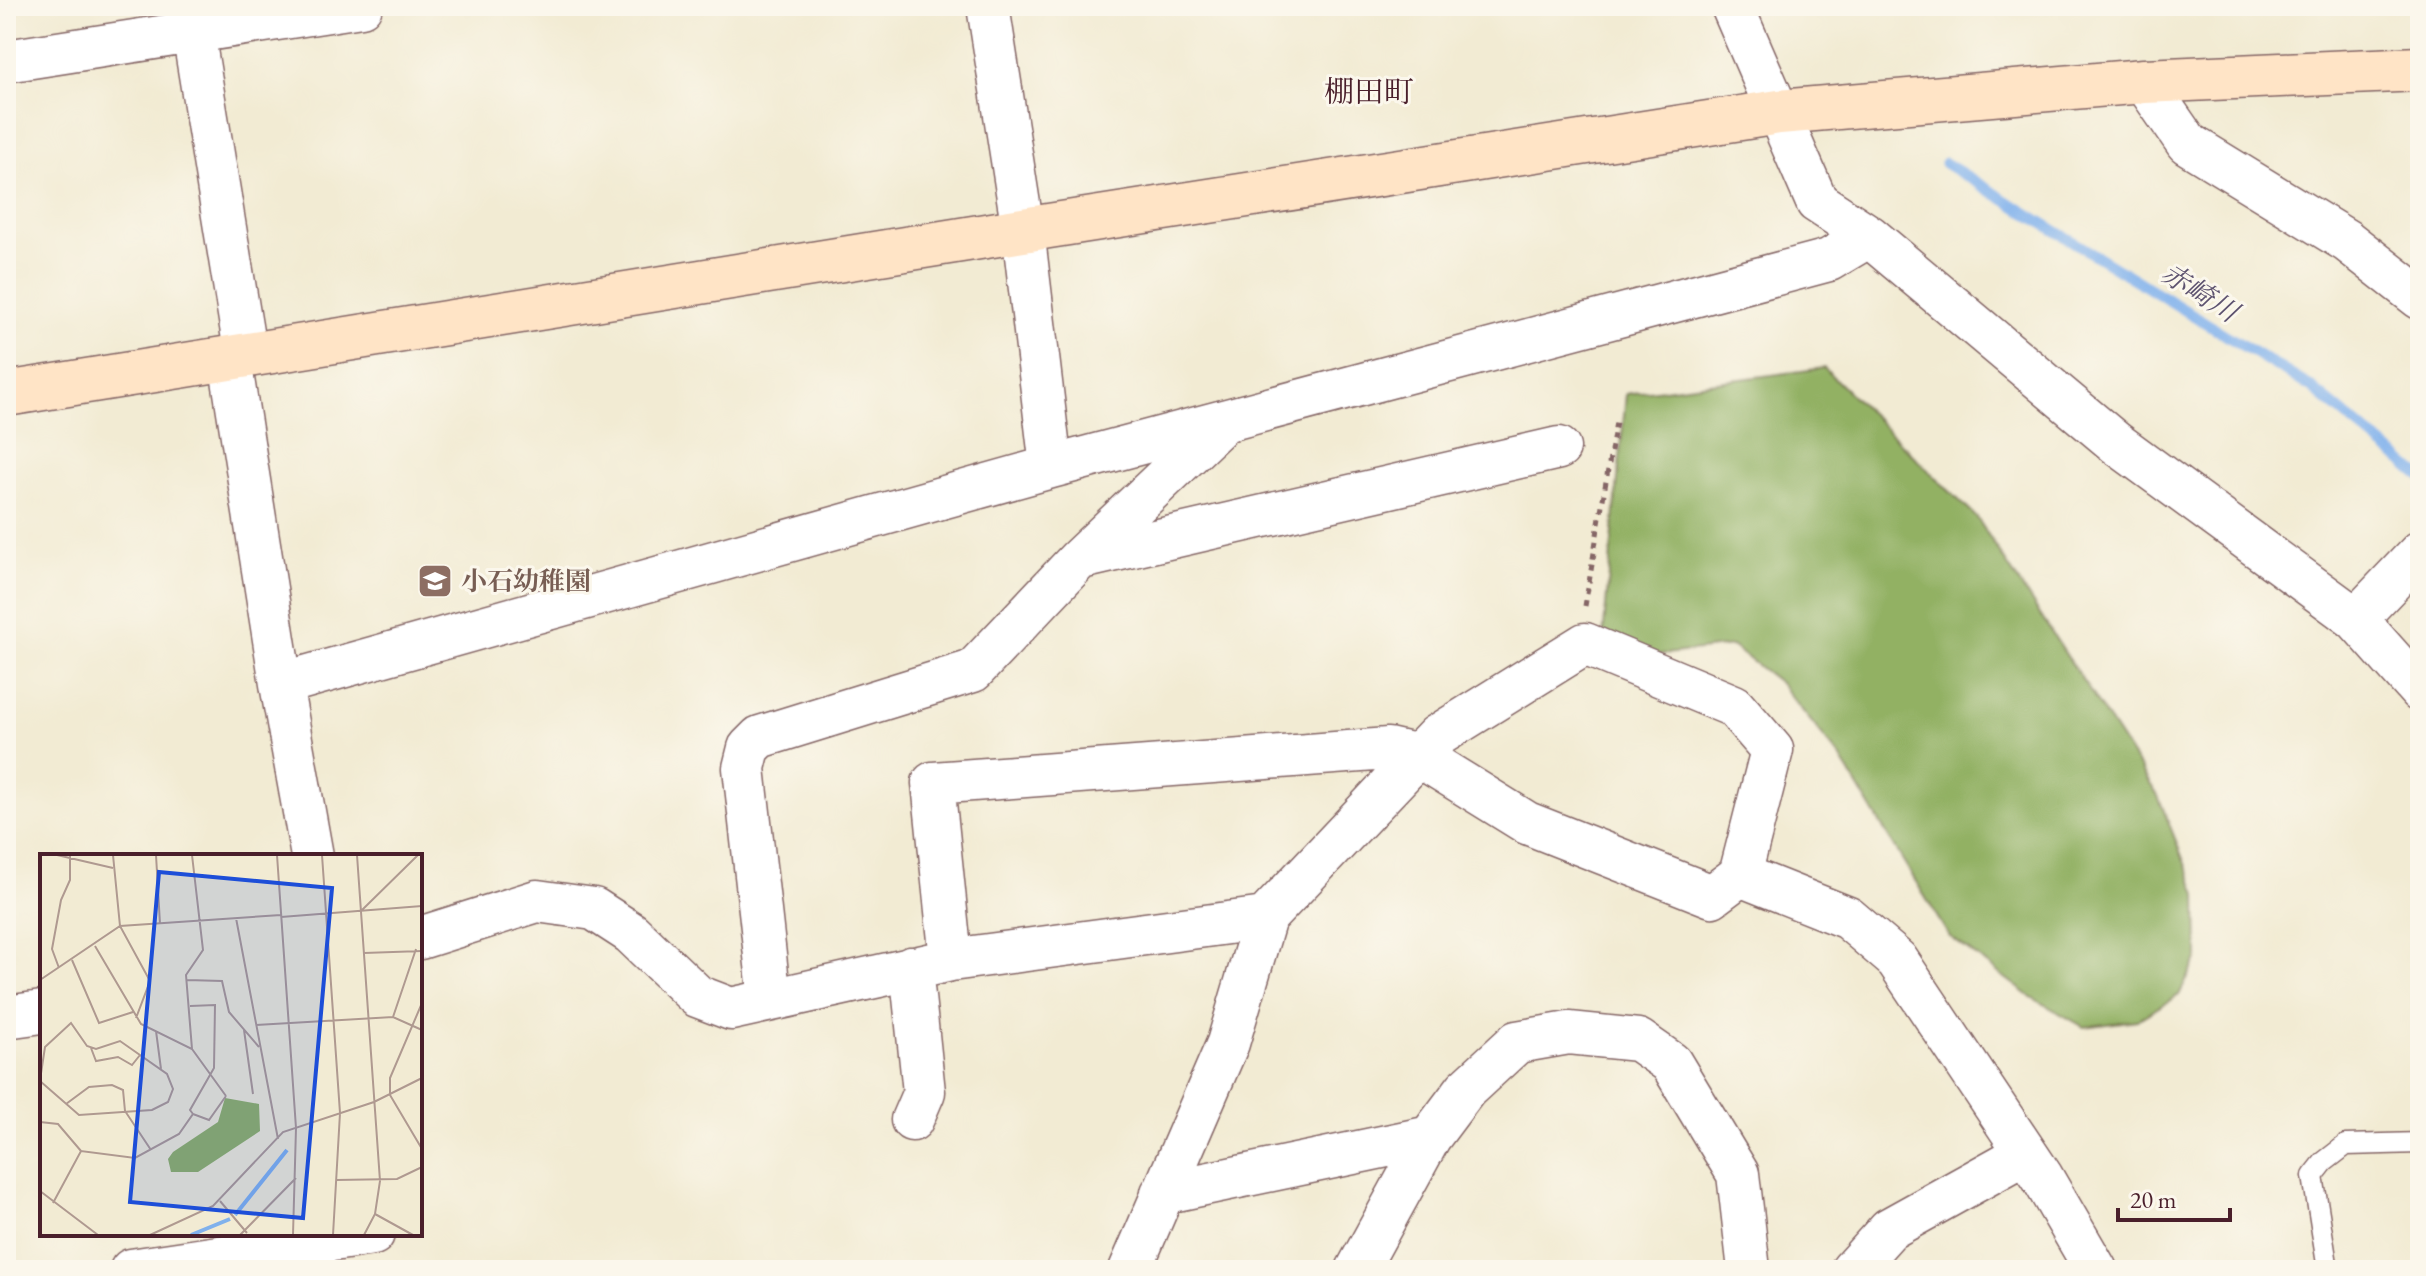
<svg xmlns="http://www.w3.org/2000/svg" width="2426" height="1276" font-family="'EB Garamond','Noto Serif JP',serif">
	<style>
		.forest { fill: #92b163; stroke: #6e6847; stroke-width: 2 }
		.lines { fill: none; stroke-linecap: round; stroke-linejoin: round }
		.stream { stroke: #80b1ec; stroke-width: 11 }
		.lane-casing { stroke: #856666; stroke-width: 23 }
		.street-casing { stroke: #856666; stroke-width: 45 }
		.secondary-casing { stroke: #856666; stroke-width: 47 }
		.path { stroke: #856666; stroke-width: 5; stroke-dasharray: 6 6; stroke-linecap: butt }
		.lane { stroke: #fff; stroke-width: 20 }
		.street { stroke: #fff; stroke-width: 42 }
		.secondary { stroke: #ffe4c6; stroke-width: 44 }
		.labels { text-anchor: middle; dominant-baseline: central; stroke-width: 6; stroke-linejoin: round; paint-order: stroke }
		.education-label { font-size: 26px; font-weight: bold; fill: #785e54; stroke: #fbf7ec; text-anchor: start }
		.water-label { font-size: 28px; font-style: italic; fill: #5d526f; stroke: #fbf7ec }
		.quarter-label { font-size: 30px; fill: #4a1f2b; stroke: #fbf7ec }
		.inset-river { fill: none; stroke: #80b1ec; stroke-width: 4 }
		.inset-road { fill: none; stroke: #af9990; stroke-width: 2 }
		.view { fill: #1d4ed8; fill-opacity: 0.15; stroke: #1d4ed8; stroke-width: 4 }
		.inset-edge { fill: none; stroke: #4a1f2b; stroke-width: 4 }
	</style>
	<rect width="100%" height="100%" fill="#fbf7ec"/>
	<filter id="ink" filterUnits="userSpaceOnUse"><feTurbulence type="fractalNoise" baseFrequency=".0125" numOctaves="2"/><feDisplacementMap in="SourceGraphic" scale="16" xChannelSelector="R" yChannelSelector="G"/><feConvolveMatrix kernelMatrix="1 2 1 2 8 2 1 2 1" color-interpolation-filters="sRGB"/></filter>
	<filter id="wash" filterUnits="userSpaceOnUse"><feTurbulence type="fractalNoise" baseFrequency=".006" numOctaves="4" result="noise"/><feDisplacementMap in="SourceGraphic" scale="32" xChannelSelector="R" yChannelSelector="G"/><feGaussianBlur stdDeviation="1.8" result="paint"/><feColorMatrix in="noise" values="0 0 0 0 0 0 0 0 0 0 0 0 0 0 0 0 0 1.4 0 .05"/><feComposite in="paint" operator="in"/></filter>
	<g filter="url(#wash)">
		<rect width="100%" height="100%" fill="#f2ebd3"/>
		<path class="forest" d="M1824 368 1977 518 2158 796 2197 894 2198 958 2179 995 2137 1020 2084 1027 2028 995 1949 936 1840 757 1780 683 1732 646 1649 656 1602 648 1626 394Z"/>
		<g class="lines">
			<path class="stream" d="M1945 163 2312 388 2420 476"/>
		</g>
	</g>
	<g filter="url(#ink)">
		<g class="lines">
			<g class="lane-casing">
				<path id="lane" d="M2328 1270 2313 1176 2324 1162 2346 1145 2420 1143"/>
			</g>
			<g class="street-casing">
				<path id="street" d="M988 6 1023 230 1051 467
					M1732 6 1817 202 1869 236 2116 443 2356 619 2420 691
					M189 7 246 357
					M6 61 361 6
					M2144 81 2187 143 2347 241 2420 298
					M230 360 281 684 312 856
					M1081 558 1559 448
					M2356 619 2420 552
					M1585 644 1734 706 1772 750 1740 875 1848 918 1897 960 2042 1177 2096 1270
					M281 684 1051 467 1829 260 1869 236
					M420 938 537 901 594 909 631 933 697 996 731 1009 951 960 1265 918
					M951 960 933 783 1388 749 1419 756 1527 823 1712 896 1740 875
					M911 968 924 1092 912 1120
					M770 1000 744 768 749 748 760 737 973 671 1079 559 1221 424
					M6 1017 42 1012
					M1162 1193 1430 1137
					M131 1270 373 1234
					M1130 1270 1228 1043 1265 918 1437 736 1585 644
					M1357 1270 1430 1137 1466 1089 1517 1042 1569 1033 1638 1040 1671 1063 1738 1174 1749 1270
					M1852 1270 1889 1229 2026 1153"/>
			</g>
			<g class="secondary-casing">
				<path id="secondary" d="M6 394 1023 230 1779 112 2144 81 2420 69"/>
			</g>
			<path class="path" d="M1585 606 1616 422"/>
			<use href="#lane" class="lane"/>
			<use href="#street" class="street"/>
			<use href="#secondary" class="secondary"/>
		</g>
	</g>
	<defs>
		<g id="school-square" transform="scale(1.8)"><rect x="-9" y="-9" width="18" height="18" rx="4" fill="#8d6e63" stroke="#fbf7ec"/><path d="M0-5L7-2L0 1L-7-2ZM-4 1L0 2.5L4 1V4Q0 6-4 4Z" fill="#fff"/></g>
	</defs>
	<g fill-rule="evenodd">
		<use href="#school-square" x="435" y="581"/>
	</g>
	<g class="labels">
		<g class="education-label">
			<text x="461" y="581">小石幼稚園</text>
		</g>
		<g class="water-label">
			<text transform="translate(2200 292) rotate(32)">赤崎川</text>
		</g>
		<g class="quarter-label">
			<text x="1369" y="91">棚田町</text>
		</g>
	</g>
	<g transform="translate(40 854)">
		<rect width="382" height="382" fill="#f2ebd3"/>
		<path d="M185 244 219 250 220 277 158 318H131L128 305 133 298 178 268Z" fill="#92b163"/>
		<path class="inset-river" d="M195 361 247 296M151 381 190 365"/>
		<path class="inset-road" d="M17 1 73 14M73 1 80 72 110 127 96 164M116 1 120 70M152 1 163 96 146 121 152 195M237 1 256 274 253 381M282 1 300 259 293 381M317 1 340 327 335 360 324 381M321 57 378 1M241 63 382 52M196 64 238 285M55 92 101 170 152 195 186 242M324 99 382 97M32 106 59 169 93 158M19 114 12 95 21 46 30 26V1M0 126 80 72 241 61M147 126 182 127 189 158 219 193M382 149 350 224V241L382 295M150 152 175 151 174 214 150 256 153 260M353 163 376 95M216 171 353 163 382 176M204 176 213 240M116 177 121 215M51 194 56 207 78 203 92 211 100 201M0 226 5 193 31 169 47 192 56 195 80 187 127 220 133 235 128 248 112 256 39 261 0 227M26 250 49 233 72 231 83 236 85 257 111 296M0 268 18 270 41 297M296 326 357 325 382 313M0 337 58 381M180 347 207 379M13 349 41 297 95 304 139 280 153 260 169 266 186 242M335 360 373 381M110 381 173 352 243 278 334 248 382 224M200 381 256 324"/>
		<path class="view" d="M119 18 292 34 263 364 90 348Z"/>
		<rect width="382" height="382" class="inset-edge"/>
	</g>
	<rect width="2426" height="1276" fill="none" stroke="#fbf7ec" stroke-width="32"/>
	<path d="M2118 1208v12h112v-12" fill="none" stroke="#4a1f2b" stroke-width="4"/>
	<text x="2130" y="1208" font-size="24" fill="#4a1f2b" stroke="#fbf7ec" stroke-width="6" paint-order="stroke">20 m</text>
</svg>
